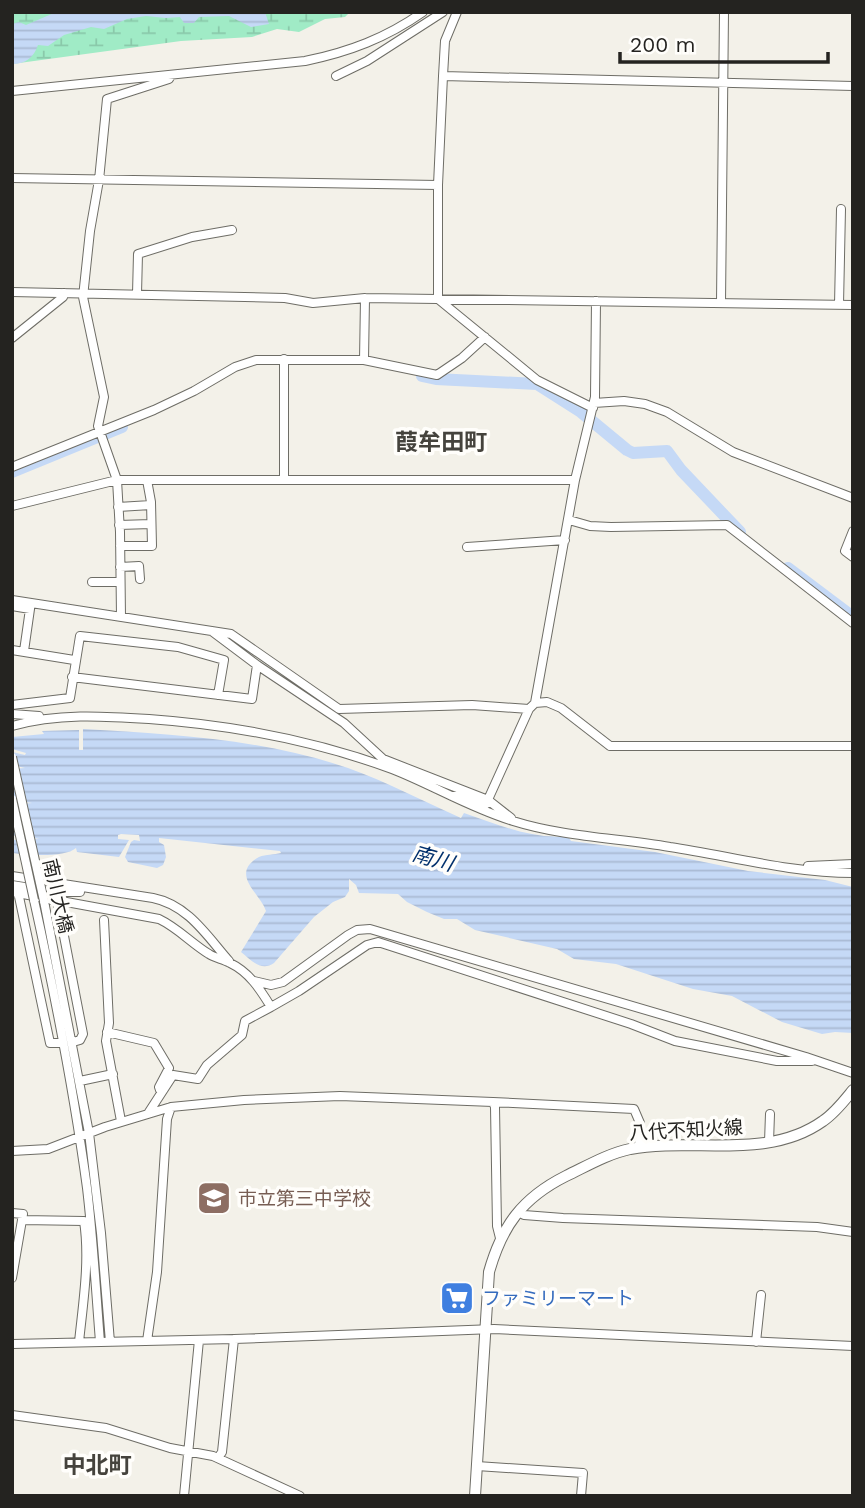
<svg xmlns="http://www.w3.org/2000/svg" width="865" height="1508" font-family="'Work Sans','Noto Sans JP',sans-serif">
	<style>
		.wetland { fill: url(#wetland-marsh) }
		.water { fill: url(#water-rules) }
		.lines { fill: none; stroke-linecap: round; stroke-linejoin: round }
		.river { stroke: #c5d9f6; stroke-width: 12 }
		.minor-casing { stroke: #6e6d66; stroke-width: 10 }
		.major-casing { stroke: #6e6d66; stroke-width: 12 }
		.minor { stroke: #fff; stroke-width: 8 }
		.major { stroke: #fff; stroke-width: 10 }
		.minor-bridge-casing { stroke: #6e6d66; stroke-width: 10; stroke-linecap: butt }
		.minor-bridge { stroke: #fff; stroke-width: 8 }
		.labels { text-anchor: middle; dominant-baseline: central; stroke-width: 7; stroke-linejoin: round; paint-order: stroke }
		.street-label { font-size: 19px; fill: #242320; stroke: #fffefb }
		.education-label { font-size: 19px; fill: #785e54; stroke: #fffefb; text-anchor: start }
		.shop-label { font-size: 19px; fill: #366cbe; stroke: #fffefb; text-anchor: start }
		.water-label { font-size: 21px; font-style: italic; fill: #03316d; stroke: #fffefb }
		.quarter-label { font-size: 23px; font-weight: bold; fill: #45433d; stroke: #fffefb }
	</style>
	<defs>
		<pattern id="wetland-marsh" width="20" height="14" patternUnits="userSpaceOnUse" patternTransform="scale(1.75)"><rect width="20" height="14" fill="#a0ebc6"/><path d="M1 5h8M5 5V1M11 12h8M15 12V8" fill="none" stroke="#8ac9aa"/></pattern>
		<pattern id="water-rules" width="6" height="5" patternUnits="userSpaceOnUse" patternTransform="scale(1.75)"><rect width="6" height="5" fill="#c5d9f6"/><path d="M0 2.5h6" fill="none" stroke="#a9bad3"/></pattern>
	</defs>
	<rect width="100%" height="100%" fill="#f3f1e9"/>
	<path class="wetland" d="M12 12H350L345 17 325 19 299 32 277 29 252 37 181 41 12 64Z"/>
	<path class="water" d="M52 12H265L269 24 251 27 229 16 199 17 194 23H184L180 17 166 18 146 16 127 19 104 29 91 27 64 35 48 46 38 45C34 57 26 64 12 64V24L19 22 26 25 54 13Z
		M83 729C172 734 263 739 348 768 387 782 423 801 461 818L464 813C497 824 532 840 568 836L571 841 655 852 748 871 825 880 853 887V1033L835 1032 822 1034 782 1022 732 996 693 989 616 964 574 959 557 949 475 930 457 919H444L427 912 407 902 398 894 359 893 356 885 349 879V891L345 897 333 902 314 917 274 963C261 972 251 960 241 952L266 911C260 893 229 874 259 857 266 854 274 855 281 853L280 851 159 838V842L164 845 166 857 163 865 157 868 128 862 125 857 131 842 134 840 140 841 139 835 121 834 118 835V839L129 840 119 857 77 852 76 848C65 858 27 855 12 853V840L39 839 34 838 32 836 15 835 12 838V805L32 803 12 800V769L25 768 12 765V752L25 755 26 753 12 749V737L44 734 42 731 79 730V750H83Z"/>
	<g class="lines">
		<path class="river" d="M422 376 436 379 537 384 581 412 627 450 633 453 667 451 681 470 740 532
			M12 472 122 427
			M788 568 853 617"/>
		<g class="minor-casing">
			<path id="minor" d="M457 12 445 41 443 76 438 185V299L537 380 593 408
				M336 76 367 61 443 12
				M443 76 853 86
				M12 91 305 61C349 52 386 38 423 12
				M12 178 438 185
				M12 292 285 298 313 303 365 298 853 305
				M137 294 138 254 192 237 232 230
				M721 303 724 12
				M839 305 841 209
				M12 338 63 297 64 293
				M284 359V480
				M364 360 365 298
				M594 403 624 401 645 404 667 412 733 452 853 498
				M12 467 154 410 194 391 235 367 256 360H364L437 375 462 358 485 337
				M12 506 117 480H575
				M118 507 151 505
				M569 520 590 526 611 527 727 525 853 623
				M119 525 151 524
				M853 531 845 551 853 557
				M120 546H152L151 502 147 480
				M467 547 565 540
				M120 567 139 566 140 579
				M92 582H120
				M12 600 231 634 339 709 472 705 529 709
				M12 606 30 609 24 651
				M121 617 120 532 117 480 98 426 104 397 83 297 90 231 99 180 107 99 169 79 171 75
				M213 632 257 665 344 723 383 759 488 800 511 818
				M12 650 74 660
				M72 677 252 699 257 665
				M535 703 547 702 561 708 610 746H853
				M12 705 70 698 80 636 178 647 224 660 218 695
				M12 714 39 716
				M12 726C57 713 103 716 149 719 232 725 313 740 392 769 433 785 470 808 513 821 564 837 618 838 670 847 730 856 791 873 853 873
				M452 796 460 795 486 804 529 709 535 703 575 480 595 397 596 301
				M808 866 853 864
				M12 876 153 898C188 905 207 936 229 961
				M12 885 56 892H80
				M12 892 159 919C178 928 191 943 209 954 215 958 223 959 230 963 249 972 260 989 271 1007L245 1021 242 1035 207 1065 198 1079 173 1075 149 1112
				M18 892 50 1043H63
				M34 900C55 995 74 1092 87 1188 93 1239 96 1291 100 1342
				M57 900 83 1034 80 1040 73 1042
				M44 901 89 1133 101 1233 110 1342
				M104 920 109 1023 106 1041 121 1121
				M254 981 271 985 283 982 348 935 357 930 370 929 806 1057 853 1073
				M271 1007 299 991 367 945 378 942 631 1024 675 1041 777 1061H812
				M107 1032 154 1043 169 1068 159 1087 160 1090
				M80 1081 113 1074
				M493 1102 634 1109 640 1123 639 1148
				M769 1142 770 1114
				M12 1151 48 1149 105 1127 171 1107
				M518 1212 524 1215 563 1218 817 1227 853 1232
				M12 1213 23 1214 22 1220 84 1221C90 1261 83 1303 79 1342
				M12 1278 22 1220
				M147 1341 157 1272 167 1119 171 1107 244 1100 340 1096 493 1102 495 1107 497 1226 500 1238
				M756 1342 761 1295
				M12 1344 234 1339 494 1329 853 1346
				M12 1415 106 1428 170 1448 213 1456 300 1496
				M218 1458 222 1452 234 1339
				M477 1466 583 1473 581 1496
				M184 1496 199 1340"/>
		</g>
		<g class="major-casing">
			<path id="major" d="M475 1496 489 1272C502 1226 522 1198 566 1176 587 1166 607 1154 630 1149 693 1137 767 1161 823 1121 835 1113 844 1101 853 1090"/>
		</g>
		<use href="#minor" class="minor"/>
		<use href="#major" class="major"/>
		<g class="minor-bridge-casing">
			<path id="minor-bridge" d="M12 757 44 901
				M12 799 34 900"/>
		</g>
		<use href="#minor-bridge" class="minor-bridge"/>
	</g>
	<defs>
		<g id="school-square" transform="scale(1.75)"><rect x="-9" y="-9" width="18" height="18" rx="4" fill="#8d6e63" stroke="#fffefb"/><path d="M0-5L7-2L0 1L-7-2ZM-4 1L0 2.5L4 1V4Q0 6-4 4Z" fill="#fff"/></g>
		<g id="supermarket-square" transform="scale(1.75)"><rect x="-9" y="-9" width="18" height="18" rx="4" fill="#3f7fe0" stroke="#fffefb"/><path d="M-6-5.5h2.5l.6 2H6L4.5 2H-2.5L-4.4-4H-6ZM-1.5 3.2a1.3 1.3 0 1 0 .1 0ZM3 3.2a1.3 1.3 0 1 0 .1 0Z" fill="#fff"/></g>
	</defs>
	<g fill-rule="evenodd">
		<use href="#school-square" x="214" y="1198"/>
		<use href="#supermarket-square" x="457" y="1298"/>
	</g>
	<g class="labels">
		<g class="street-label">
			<text transform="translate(58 896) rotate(77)">南川大橋</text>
			<text transform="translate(686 1130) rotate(-3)">八代不知火線</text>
		</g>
		<g class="education-label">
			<text x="238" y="1198">市立第三中学校</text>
		</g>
		<g class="shop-label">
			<text x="482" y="1298">ファミリーマート</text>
		</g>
		<g class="water-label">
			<text transform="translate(433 858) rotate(16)">南川</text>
		</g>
		<g class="quarter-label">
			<text x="441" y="442">葭牟田町</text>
			<text x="97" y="1465">中北町</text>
		</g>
	</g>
	<rect width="865" height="1508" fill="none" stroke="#242320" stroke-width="28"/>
	<path d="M620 52v10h208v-10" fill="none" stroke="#242320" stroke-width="3.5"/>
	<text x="630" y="52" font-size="21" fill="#242320" stroke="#fffefb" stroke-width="5" paint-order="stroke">200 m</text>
</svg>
